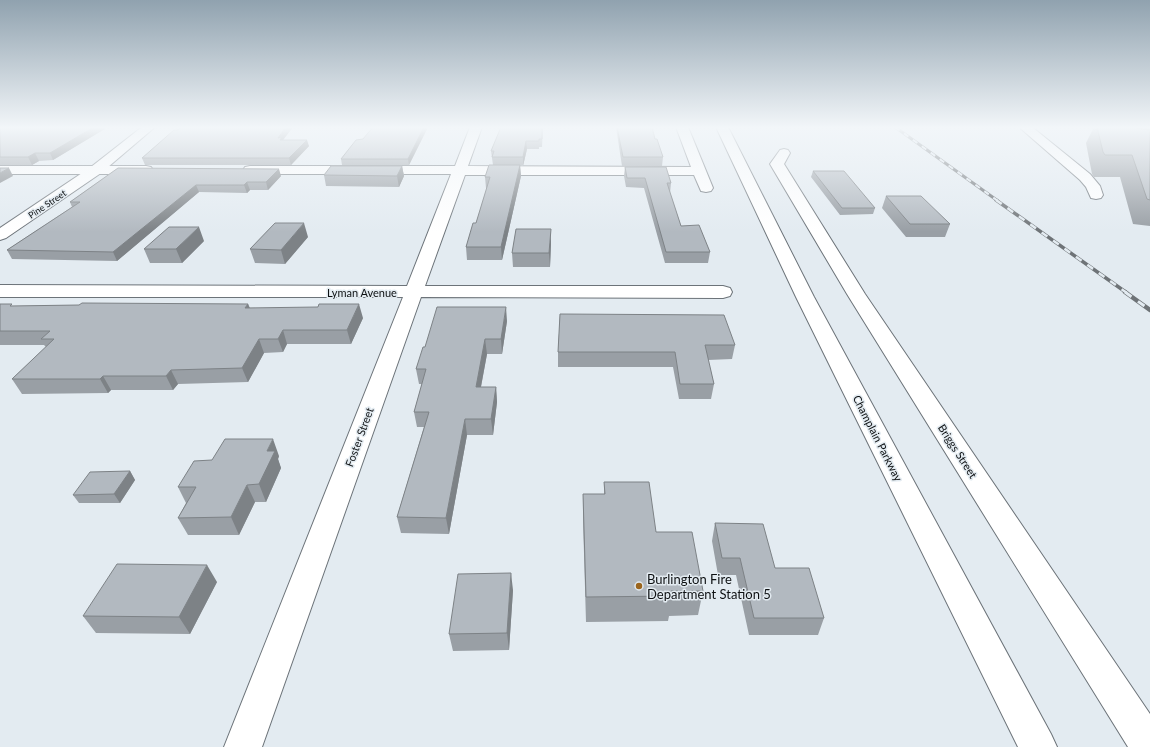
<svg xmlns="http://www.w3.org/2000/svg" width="1150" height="747" font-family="Lato,sans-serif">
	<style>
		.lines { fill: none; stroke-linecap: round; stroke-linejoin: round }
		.minor-casing { stroke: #6c7379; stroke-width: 2 }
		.major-casing { stroke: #6c7379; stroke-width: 2 }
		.minor { fill: #fff; fill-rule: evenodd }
		.major { fill: #fff; fill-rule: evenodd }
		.rail-far2-casing { stroke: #6e7377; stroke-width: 3 }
		.rail-far1-casing { stroke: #6e7377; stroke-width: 3.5 }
		.rail-casing { stroke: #6e7377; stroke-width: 4.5 }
		.rail-far2 { stroke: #e3ebf1; stroke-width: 2; stroke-dasharray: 5.5; stroke-linecap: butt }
		.rail-far1 { stroke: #e3ebf1; stroke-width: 2.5; stroke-dasharray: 7; stroke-linecap: butt }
		.rail { stroke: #e3ebf1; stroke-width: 3; stroke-dasharray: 8; stroke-linecap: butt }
		.wall { fill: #999fa5 }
		.shaded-wall { fill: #7d8286 }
		.building { fill: #b2b9c0; stroke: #7d8286 }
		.poi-dot { fill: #9b651d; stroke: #e3ebf1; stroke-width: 1.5 }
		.labels { text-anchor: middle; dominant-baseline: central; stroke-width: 3; stroke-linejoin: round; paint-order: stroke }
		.far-street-label { font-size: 9px; fill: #0d1012; stroke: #e3ebf1 }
		.street-label { font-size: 11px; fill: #0d1012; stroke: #e3ebf1 }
		.near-poi-label { font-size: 13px; fill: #0d1012; stroke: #e3ebf1; text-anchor: start }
	</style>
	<rect width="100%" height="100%" fill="#e3ebf1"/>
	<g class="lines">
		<g class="minor-casing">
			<path id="minor" d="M470 127H482L468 166 691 167 676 127H688L713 188 711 191 706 192 701 191 694 175H465L425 286H723L730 288 732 292 730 296 723 298 421 297 262 747H224L403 297H0V285L407 286 451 174H250L245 173 243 170 245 167 250 166H455Z
				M1019 127H1032L1090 174 1100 186 1103 195 1101 198 1096 199 1091 198 1086 187 1080 180Z
				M784 149 788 150 790 153 784 164 865 294 1150 714V747H1128L847 294 770 164 780 150Z
				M0 166H146L151 167 153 170 151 173 146 174H0Z"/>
		</g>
		<g class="major-casing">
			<path id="major" d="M142 127H155L101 173 6 238 0 240V228L91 167Z
				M716 127H728L814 297 1051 734 1057 747H1018L796 297Z"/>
		</g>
		<use href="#minor" class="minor"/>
		<use href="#major" class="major"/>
		<g class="rail-far2-casing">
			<path id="rail-far2" d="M895 127 998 201"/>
		</g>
		<g class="rail-far1-casing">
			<path id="rail-far1" d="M996 200 1127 293"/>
		</g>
		<g class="rail-casing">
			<path id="rail" d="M1125 292 1150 310"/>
		</g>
		<use href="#rail-far2" class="rail-far2"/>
		<use href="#rail-far1" class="rail-far1"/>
		<use href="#rail" class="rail"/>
	</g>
	<path class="wall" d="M0 127H108L53 160 39 161 32 165H0Z
		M181 127H293L283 140 309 146 291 165H145L142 158Z
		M428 127 409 165H342L341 159 363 139Z
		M543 127 542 147H539V149H527L523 166H520L521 176 502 260H467L466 247 476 223 487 188H486L485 177 493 165 491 151Z
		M616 127H652L655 139 663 157 662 166H622Z
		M1094 127H1127L1135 128 1136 127H1150V226L1133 224 1120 177H1094L1092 174 1086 143Z
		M402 166 404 176 399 187 326 186 324 175Z
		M625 167 671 183 670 193 681 226 710 252 708 263H665L644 188 626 187 624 176Z
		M118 168 281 176 268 190H250L247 193 199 192 117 261 12 259 7 250 72 207 70 202Z
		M813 171 875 208 873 214 840 215 811 177Z
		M886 196 950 224 945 237H906L882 208Z
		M308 237 285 264 255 263 250 249Z
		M204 241 182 263H150L144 249Z
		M551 243 550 267H513L512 253Z
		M0 304 13 306 248 304 250 308 363 318 351 344H287L283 352 264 353 248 382 178 384 173 390H111L108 393 22 394 12 379 46 347 44 345H0Z
		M560 314 735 345 732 359 708 360 714 384 711 399H679L673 367H558V352Z
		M507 321 502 354H487L481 387H496L497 402 493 435H467L449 534 401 533 397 517 424 427H417L414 412 422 384H419L416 369 425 347Z
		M279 456 278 459 281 468 266 502H255L239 535H188L178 518 186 503 178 487 212 460Z
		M130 471 135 480 120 503H79L73 495Z
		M604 482 656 532 703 591 698 615 669 616 668 621 586 622 583 519V494H604Z
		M715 523 775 568 824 618 818 635H749L736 575H718L712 541Z
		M217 582 190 634 96 633 83 616Z
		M513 590 509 650 453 651 449 634Z"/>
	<path class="shaded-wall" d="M94 127H108L53 160 50 153Z
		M286 127H293L283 140 284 144 278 138Z
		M424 127H428L409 165 408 159Z
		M307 140 309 146 291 165 289 158Z
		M526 141 527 149 523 166V157Z
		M35 153 39 161 32 165 28 157Z
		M520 165 521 176 502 260 501 247Z
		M402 166 404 176 399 187 397 176Z
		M9 168 13 176 0 183V173Z
		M279 169 281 176 268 190 266 182Z
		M247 182 250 190 247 193 244 185Z
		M196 185 199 192 117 261 113 252Z
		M304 223 308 237 285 264 281 250Z
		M199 227 204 241 182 263 176 249Z
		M551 229V243L550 267 549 253Z
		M248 304 253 317 245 308Z
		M359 304 363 318 351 344 347 330Z
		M506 307 507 321 502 354 501 339Z
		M283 330 287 344 283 352 278 339Z
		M259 339 264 353 248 382 242 368Z
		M485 339 487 354 478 402 476 387Z
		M171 370 178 384 173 390 166 376Z
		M103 376 111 390 108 393 100 379Z
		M496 387 497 402 493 435 491 419Z
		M465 419 467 435 449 534 446 518Z
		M273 439 279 456 278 459 281 468 266 502 259 484 267 451Z
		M130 471 135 480 120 503 114 494Z
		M247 485 255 502 239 535 231 517Z
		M207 565 217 582 190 634 179 617Z
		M511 573 513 590 509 650 507 633Z"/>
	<path class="building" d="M0 127H94L50 153H35L28 157H0Z
		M181 127H286L278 138 282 137 280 140H307L289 158H142L174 130H178Z
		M373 127H424L408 159H341L356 140 363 139Z
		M501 127H542V139H539V141H526L523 157H492L494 151H491Z
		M617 127H652L655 139H657L663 157H623Z
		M1097 127H1127L1150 130V200L1147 199 1132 155H1105L1103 152Z
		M489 165H520L501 247H466L473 223H476L490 177H485Z
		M331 166H402L397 176 324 175Z
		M625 167H666L671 183H667L681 226 699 225 710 252H666L645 178H627Z
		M0 168H9L0 173Z
		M118 168 279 169 266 182H247L244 185H196L113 252 7 250 80 202H70Z
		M813 171H844L875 208H842Z
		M886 196H921L950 224H910Z
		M275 223H304L281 250 250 249Z
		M169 227H199L176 249H144Z
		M516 229H551L549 253H512Z
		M82 303 248 304 245 308 318 307 319 304H359L347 330H283L278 339H259L242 368 171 370 166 376H103L100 379H12L54 339H41L50 331H0V304H12L10 306 79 305Z
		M437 307H506L501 339H485L476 387H496L491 419H465L446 518 397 517 429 412H414L426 369H416L423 347H425Z
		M560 314 724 315 735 345H705L714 384H680L675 352H558Z
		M225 439H273L267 451H275L259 484 247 485 231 517 178 518 196 487H178L194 461 212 460Z
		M130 471 114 494 73 495 90 472Z
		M604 482H649L656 532H692L703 591H671L672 596 586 597 583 494H605Z
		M715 523 763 524 775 568H809L824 618H754L740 558H722Z
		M117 564 207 565 179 617 83 616Z
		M511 573 507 633 449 634 458 574Z"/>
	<linearGradient id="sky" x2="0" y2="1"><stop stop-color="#90a2af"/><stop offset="0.55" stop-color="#f2f6f9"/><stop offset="1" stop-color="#f2f6f9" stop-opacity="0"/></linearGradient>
	<rect width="1150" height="232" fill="url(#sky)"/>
	<circle class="poi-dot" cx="639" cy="586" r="4"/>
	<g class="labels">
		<g class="far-street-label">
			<text transform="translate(47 204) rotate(-34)">Pine Street</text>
		</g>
		<g class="street-label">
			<text x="362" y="292">Lyman Avenue</text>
			<text transform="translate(359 437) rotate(-70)">Foster Street</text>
			<text transform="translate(878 438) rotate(63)">Champlain Parkway</text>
			<text transform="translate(958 451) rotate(57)">Briggs Street</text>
		</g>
		<g class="near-poi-label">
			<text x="647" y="579">Burlington Fire<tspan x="647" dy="15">Department Station 5</tspan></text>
		</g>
	</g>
</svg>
